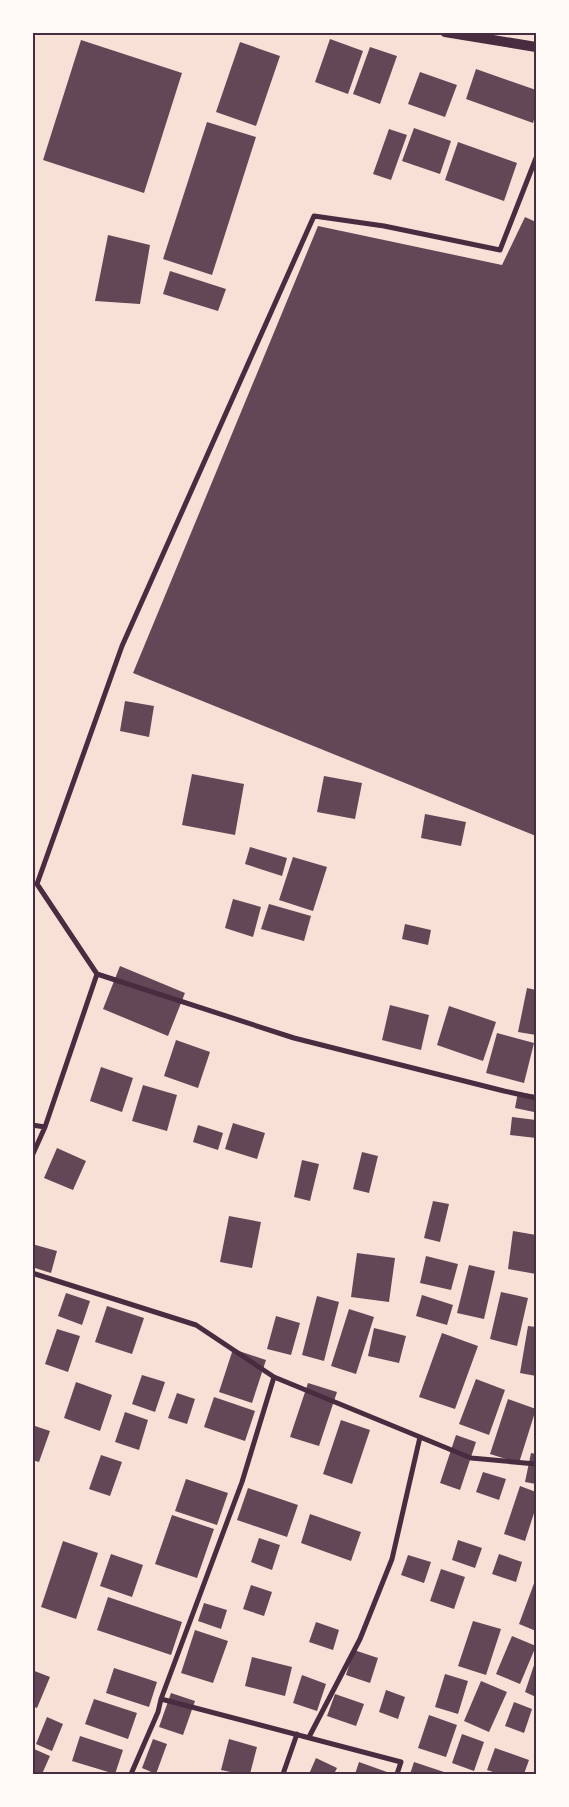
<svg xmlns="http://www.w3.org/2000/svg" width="569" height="1807" font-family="Arial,sans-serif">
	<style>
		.building { fill: #644757 }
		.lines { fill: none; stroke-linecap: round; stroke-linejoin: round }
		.minor { stroke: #4a2c40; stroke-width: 5 }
		.secondary { stroke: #4a2c40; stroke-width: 10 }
		.neatline { fill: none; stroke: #4a2c40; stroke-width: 2 }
	</style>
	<rect width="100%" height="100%" fill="#f7e1d7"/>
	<path class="building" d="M330 39 363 51 348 94 315 82Z
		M81 40 182 73 144 193 43 160Z
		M240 42 280 56 256 126 216 112Z
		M370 47 397 56 380 104 353 94Z
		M476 69 536 90V113L533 123 466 99Z
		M420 72 457 85 445 117 408 104Z
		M207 122 256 137 212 275 163 259Z
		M414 128 451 141 440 174 402 161Z
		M389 129 407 135 391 180 373 174Z
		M458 142 517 163 504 201 445 180Z
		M525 217 536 222V836L133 673 318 226 502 265Z
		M108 235 150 245 140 304 95 301Z
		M170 271 226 289 218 311 163 294Z
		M125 701 154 706 149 737 120 731Z
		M192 774 244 784 235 835 182 825Z
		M324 776 362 783 355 819 317 812Z
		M425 814 466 822 461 846 421 838Z
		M250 847 287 858 282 876 245 864Z
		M293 857 327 867 313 911 279 900Z
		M233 899 261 907 253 937 225 928Z
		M269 904 311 916 304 941 261 929Z
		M405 924 431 930 428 945 402 939Z
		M120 966 185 993 168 1036 103 1009Z
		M527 988 536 990V1035L518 1032Z
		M390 1005 429 1015 421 1050 382 1040Z
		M449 1006 496 1022 483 1061 437 1045Z
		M497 1033 534 1043 524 1083 486 1073Z
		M176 1040 210 1052 198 1088 164 1076Z
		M101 1067 133 1078 122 1112 90 1101Z
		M143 1085 177 1095 167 1131 132 1121Z
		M518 1092 536 1095 534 1112 515 1108Z
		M512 1117 536 1120V1138L510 1135Z
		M233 1123 265 1133 257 1159 225 1149Z
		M198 1125 223 1133 218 1150 193 1142Z
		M57 1148 86 1161 73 1190 44 1178Z
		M362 1152 378 1156 369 1193 353 1189Z
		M302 1160 319 1164 310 1201 294 1197Z
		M433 1201 449 1204 440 1242 424 1238Z
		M229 1216 261 1222 252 1268 220 1262Z
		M513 1231 536 1235V1274L508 1269Z
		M32 1244 57 1251 51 1273 32 1267Z
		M357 1253 395 1258 389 1302 351 1297Z
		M426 1256 458 1264 451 1290 420 1283Z
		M469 1265 495 1271 484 1319 457 1313Z
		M501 1292 528 1298 517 1346 490 1339Z
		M66 1293 90 1301 82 1325 58 1316Z
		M422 1295 453 1305 447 1325 416 1316Z
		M317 1296 339 1302 324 1361 302 1355Z
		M107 1306 144 1318 132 1354 95 1342Z
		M349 1309 374 1317 356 1374 331 1366Z
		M276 1316 300 1323 291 1355 267 1349Z
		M528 1326 536 1327V1376L520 1373Z
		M374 1328 406 1336 399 1363 368 1356Z
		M57 1329 80 1336 68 1372 45 1364Z
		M442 1333 478 1346 455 1409 419 1397Z
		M233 1349 266 1360 252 1403 219 1392Z
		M142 1375 165 1382 155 1412 132 1404Z
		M476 1379 505 1390 489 1435 459 1424Z
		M76 1382 112 1395 100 1431 64 1418Z
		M308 1383 337 1392 319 1446 290 1437Z
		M177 1393 195 1399 187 1424 168 1418Z
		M214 1397 255 1411 245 1441 204 1427Z
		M508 1399 536 1409 519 1463 490 1454Z
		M125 1412 148 1420 139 1450 115 1442Z
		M341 1420 370 1430 352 1484 323 1474Z
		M32 1425 50 1431 39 1462 32 1460Z
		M456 1435 476 1442 460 1490 440 1483Z
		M531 1453 536 1454V1484L525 1482Z
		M101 1455 122 1462 110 1496 89 1489Z
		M483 1472 506 1479 499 1500 476 1492Z
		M186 1479 228 1493 217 1525 175 1511Z
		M520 1486 536 1492V1507L525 1541 504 1534Z
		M248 1488 298 1505 287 1537 237 1520Z
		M310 1514 361 1532 351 1561 301 1543Z
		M172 1515 214 1529 197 1578 155 1564Z
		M259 1538 280 1545 272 1570 251 1562Z
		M458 1540 482 1548 475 1568 452 1560Z
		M63 1541 98 1553 76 1619 41 1607Z
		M111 1554 143 1565 132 1597 100 1586Z
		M499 1554 522 1562 516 1582 492 1574Z
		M408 1555 431 1562 424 1583 401 1575Z
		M441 1569 465 1577 454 1609 430 1601Z
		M536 1578V1631L519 1624Z
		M251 1585 272 1592 264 1616 243 1609Z
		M108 1597 182 1622 171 1655 97 1630Z
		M204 1603 227 1610 221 1629 198 1621Z
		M473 1621 501 1629 486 1675 458 1666Z
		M316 1622 339 1630 333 1650 309 1642Z
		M195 1630 228 1641 213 1683 181 1673Z
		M512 1636 536 1646 520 1684 496 1674Z
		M354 1650 378 1658 370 1683 346 1675Z
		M252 1657 292 1667 285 1696 245 1686Z
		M536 1659V1697L525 1692Z
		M114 1668 157 1682 149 1707 106 1693Z
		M32 1670 50 1677 37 1708 32 1706Z
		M445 1674 468 1681 458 1714 435 1707Z
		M302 1675 326 1684 317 1711 293 1703Z
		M481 1681 507 1692 489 1732 464 1721Z
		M386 1690 405 1697 398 1719 379 1712Z
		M171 1693 195 1701 183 1735 159 1727Z
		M335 1694 364 1704 356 1726 327 1716Z
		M94 1699 137 1713 128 1739 85 1724Z
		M514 1702 532 1709 524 1733 505 1726Z
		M429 1715 457 1725 446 1757 418 1748Z
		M47 1717 63 1724 52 1751 36 1744Z
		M462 1734 484 1742 474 1771 452 1763Z
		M80 1736 123 1750 115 1774 72 1761Z
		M153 1739 167 1744 156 1774 142 1768Z
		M229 1739 257 1747 250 1774H240L221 1770Z
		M495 1748 529 1760 524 1774H499L487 1770Z
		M34 1749 50 1756 42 1774H32V1753Z
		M316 1758 337 1768 334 1774H309Z
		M359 1762 387 1772 386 1774H355Z
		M414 1762 450 1774H410Z"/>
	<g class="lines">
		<path class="minor" d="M97 974 294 1038 504 1091 536 1098
			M32 1125 45 1127
			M32 1156 45 1127 97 974 37 884 122 646 314 216 384 226 500 250 536 158
			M32 1273 196 1325 274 1377 471 1458 536 1464
			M161 1699 401 1762 397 1774
			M309 1737 360 1639 392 1559 420 1437
			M131 1774 158 1712 161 1699 242 1482 274 1377
			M283 1774 297 1734"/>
		<path class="secondary" d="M445 32 536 47"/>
	</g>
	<rect width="569" height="1807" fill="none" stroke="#fffaf5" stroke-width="68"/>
	<rect x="34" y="34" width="501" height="1739" class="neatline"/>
</svg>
